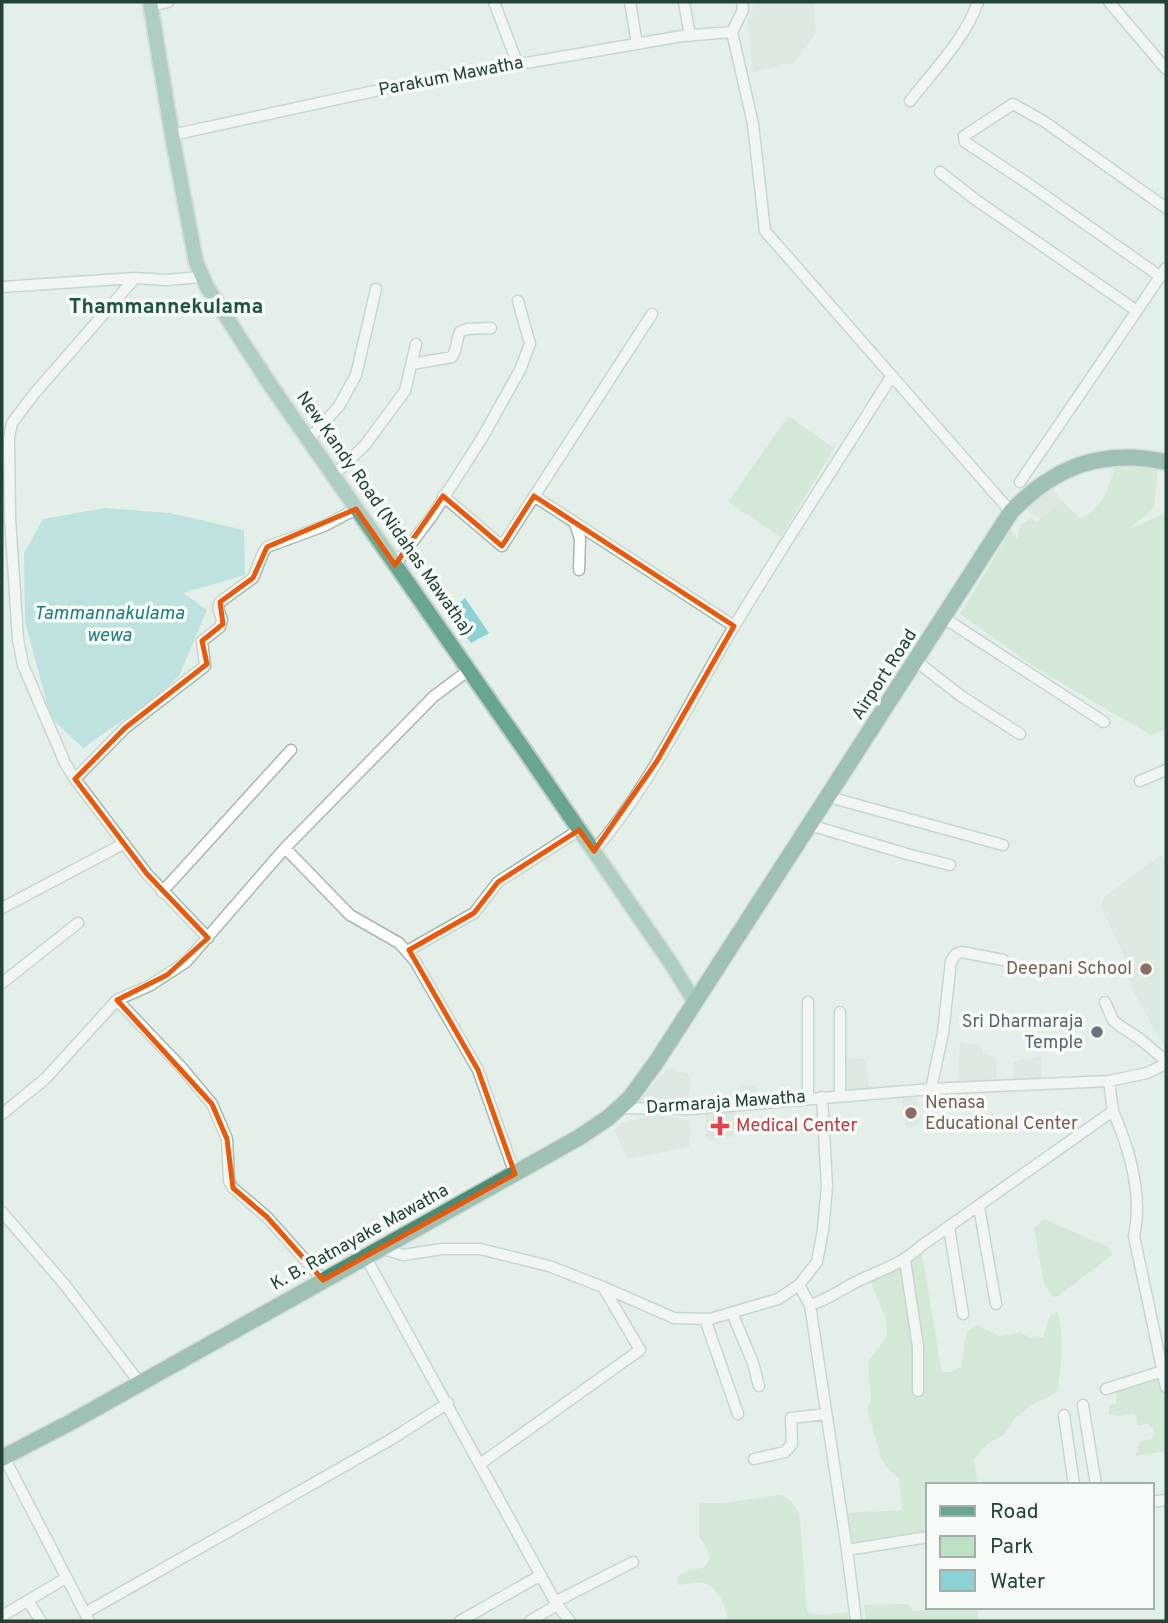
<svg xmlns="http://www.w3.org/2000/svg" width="1168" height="1623" font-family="Overpass,sans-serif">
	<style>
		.built { fill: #d3dfd8 }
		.green { fill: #bee0c3 }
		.water { fill: #8cd2d5 }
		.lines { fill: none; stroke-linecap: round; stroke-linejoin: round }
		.minor-casing { stroke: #a7b8b0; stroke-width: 13 }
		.primary-casing { stroke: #c1cac7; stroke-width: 18 }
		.trunk-casing { stroke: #c1cac7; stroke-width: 19 }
		.minor { stroke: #fff; stroke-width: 10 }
		.primary { stroke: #68a68f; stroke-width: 14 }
		.trunk { stroke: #4a8b74; stroke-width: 16 }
		.marked { fill: none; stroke: #e8590c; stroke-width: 5; stroke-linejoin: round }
		.education-dot { fill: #8d6e63; stroke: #f6fbf8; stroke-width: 2.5 }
		.worship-dot { fill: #6b7280; stroke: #f6fbf8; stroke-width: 2.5 }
		.health-dot { fill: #e0444e; stroke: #f6fbf8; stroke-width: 2.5 }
		.labels { text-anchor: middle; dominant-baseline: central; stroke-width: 7; stroke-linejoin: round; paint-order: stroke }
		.street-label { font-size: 18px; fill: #234236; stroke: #f6fbf8 }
		.education-label { font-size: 18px; fill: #785e54; stroke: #f6fbf8; text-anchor: end }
		.worship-label { font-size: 18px; fill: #5b616d; stroke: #f6fbf8; text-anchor: end }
		.health-label { font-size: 18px; fill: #be3a42; stroke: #f6fbf8; text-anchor: start }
		.water-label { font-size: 19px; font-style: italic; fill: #1a7c81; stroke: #f6fbf8 }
		.quarter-label { font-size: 21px; font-weight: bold; fill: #1e5541; stroke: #f6fbf8 }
	</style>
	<rect width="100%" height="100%" fill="#e5efe9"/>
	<path class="built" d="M757 2H813L816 33 793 63 753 72 747 20Z
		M1050 485 1063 501 1041 519 1025 509Z
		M1160 856 1166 861V1050L1131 987 1122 951 1101 907 1104 897Z
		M960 1042 982 1046 983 1054 993 1056 997 1061 996 1085 957 1087Z
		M1041 1056 1042 1084H1015L1013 1063 1017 1060Z
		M843 1058 866 1059 870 1094 840 1096Z
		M667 1067 690 1075 691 1085 687 1104 637 1105Z
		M756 1085 758 1092 756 1102 737 1105 734 1136 710 1141 705 1137 706 1108 737 1104V1087Z
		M901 1093H917L918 1126 906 1127Z
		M656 1114 691 1121 689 1147 628 1159 614 1131 616 1127 622 1123Z"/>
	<path class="green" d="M788 416 834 448 781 537 728 502Z
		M1116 464 1158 468 1154 508 1129 529 1166 513V729L1151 735 1039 670 960 614 1011 530 1017 539 1020 525 1031 518 1037 522 1063 501 1079 519C1104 508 1108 489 1116 464Z
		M1044 1219 1109 1247 1112 1255 1058 1296 1054 1298 1044 1284 1034 1228Z
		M921 1246 942 1372H951L961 1367C964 1355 963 1342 968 1330L977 1325 1000 1336 1020 1332 1030 1338 1043 1337 1050 1316 1057 1312C1066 1337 1061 1366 1057 1392L1030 1406 1015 1418 1005 1434 987 1444 974 1459 978 1485H928V1538L847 1552 841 1513 902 1510 899 1478 891 1472 882 1461 867 1408 871 1399 868 1362 887 1336 886 1320 869 1277Z
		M1164 1376 1166 1387V1451L1136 1456 1140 1442 1153 1438 1154 1430 1148 1424 1138 1425 1135 1413 1119 1416 1109 1414V1406L1116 1403 1117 1390Z
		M780 1495C792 1499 796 1506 800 1518L807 1612 816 1615 848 1612 849 1621H728C727 1610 719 1588 706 1584 699 1581 686 1584 678 1585V1576L687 1571 704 1568 709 1560 707 1549 699 1536V1503H723Z
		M908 1604 913 1611 945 1607H977L979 1621H866L864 1605Z"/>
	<path class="water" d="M105 508 170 513 244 530 245 575 183 593 207 610 179 676 153 699 83 748 51 718 25 622 24 553 43 519Z
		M465 598 489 633 471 643 446 610 448 607 454 608Z"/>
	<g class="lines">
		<g class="minor-casing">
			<path id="minor" d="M494 2 518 65
				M630 2 637 44
				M684 2 690 36
				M742 2 743 10 732 32 753 124 765 231 1011 512
				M1109 2 1166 69
				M151 6 168 2
				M910 101C934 70 965 39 978 2
				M172 135 416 82 682 36 732 32
				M940 172 976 200 1137 311
				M1161 277 1027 183 965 142 964 136 1013 104 1045 122 1166 208
				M135 278 34 394 12 423 9 438 10 518 18 639 23 665 65 763 75 779 147 874 208 938
				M2 287 135 278 166 280 202 277
				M412 364 452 357C457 349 456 341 460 332L467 329 491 328
				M309 439 339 406 356 375 376 289
				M334 475 365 445 405 391 416 344
				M1020 482 1166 268
				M443 496 502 546 652 314
				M534 496 734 626
				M575 523 580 539 579 570
				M395 565 432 516 482 438 520 370 530 344 518 301
				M944 618 1104 722
				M916 661 961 696 1020 734
				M75 779 125 728 205 666 202 641 220 627 222 620 218 608 220 602 253 578 263 553 267 547 324 526 356 509
				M1140 781 1166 770
				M829 797 1003 845
				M810 825 907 854 950 865
				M285 848 350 915 399 943 415 961 478 1070 515 1174
				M594 851C652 784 689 701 735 625 785 542 839 460 891 377
				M162 892 291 750
				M2 908 123 844
				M407 951 474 913 498 882 579 830
				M2 983 78 923
				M117 1000 182 1068 212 1104 227 1139 229 1181 233 1188 267 1217 323 1280
				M808 1002V1098
				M1105 1002 1113 1020 1120 1026 1140 1039 1166 1061
				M931 1089 943 1033 951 961 956 954 962 952 1003 960
				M840 1096V1012
				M620 1108 692 1109 931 1089 1109 1081 1147 1073 1166 1064
				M1113 1111C1129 1148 1143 1196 1134 1236L1166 1387
				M2 1114 45 1079 117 1000 149 986 186 962 285 848 433 697 469 670
				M979 1207 996 1304
				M2 1212 65 1285 139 1382
				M949 1227 963 1314
				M381 1248 403 1255 442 1249H480L549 1266 603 1287 674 1318 710 1319 778 1299 799 1285 817 1262 823 1230 827 1186 822 1097
				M365 1256 557 1605 570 1621
				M905 1260 918 1347V1391
				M799 1285 810 1305 847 1550 928 1537
				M810 1305C827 1300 839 1291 854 1283 879 1270 900 1266 921 1246L1113 1111 1109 1081
				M732 1313 753 1363 759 1386
				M705 1319 738 1414
				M1106 1389 1163 1371
				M1083 1405 1096 1485
				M1064 1415 1074 1485
				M4 1457 89 1621
				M754 1459 785 1452 792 1444 791 1418 825 1414
				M480 1464 640 1350 603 1287
				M1152 1502 1166 1500
				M847 1550 856 1621
				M28 1601 41 1621
				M555 1602 633 1562
				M85 1613 390 1440 448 1403
				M2 1616 66 1578
				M460 1621 541 1575
				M530 1621 557 1605"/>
		</g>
		<g class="primary-casing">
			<path id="primary" d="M150 2 172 135 196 262 207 287 269 383 525 751 670 962 695 1002"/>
		</g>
		<g class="trunk-casing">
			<path id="trunk" d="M2 1458 73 1421 578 1138 608 1118 630 1098 657 1061 1011 512C1055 466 1103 448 1166 462"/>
		</g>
		<use href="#minor" class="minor"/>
		<use href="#primary" class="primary"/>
		<use href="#trunk" class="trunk"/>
	</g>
	<path d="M0 0H1168V1623H0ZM443 496 502 546 534 496 734 626 657 761 594 851 579 830 498 882 474 913 409 950 478 1070 515 1174 323 1280 267 1217 233 1188 227 1139 212 1104 117 1000 167 975 208 938 147 874 75 779 125 728 207 664 202 641 223 624 220 602 253 578 267 547 356 509 395 565Z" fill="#e5efe9" fill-opacity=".55" fill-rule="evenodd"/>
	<path class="marked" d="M443 496 502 546 534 496 734 626 657 761 594 851 579 830 498 882 474 913 409 950 478 1070 515 1174 323 1280 267 1217 233 1188 227 1139 212 1104 117 1000 167 975 208 938 147 874 75 779 125 728 207 664 202 641 223 624 220 602 253 578 267 547 356 509 395 565Z"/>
	<g class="education-dot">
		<circle cx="1146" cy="969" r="7"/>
		<circle cx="911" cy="1113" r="7"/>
	</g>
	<circle class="worship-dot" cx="1097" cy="1032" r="7"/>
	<path class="health-dot" d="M716.5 1115.5h7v7h7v7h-7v7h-7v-7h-7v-7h7z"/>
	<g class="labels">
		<g class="street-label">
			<text transform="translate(451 77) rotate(-11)">Parakum Mawatha</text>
			<text transform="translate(384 514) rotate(55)">New Kandy Road (Nidahas Mawatha)</text>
			<text transform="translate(885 675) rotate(-57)">Airport Road</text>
			<text transform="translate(726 1103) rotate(-4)">Darmaraja Mawatha</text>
			<text transform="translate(360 1238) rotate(-29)">K. B. Ratnayake Mawatha</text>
		</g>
		<g class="education-label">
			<text x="1132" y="969">Deepani School</text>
			<text x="925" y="1103" text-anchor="start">Nenasa<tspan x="925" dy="21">Educational Center</tspan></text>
		</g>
		<g class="worship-label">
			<text x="1083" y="1022">Sri Dharmaraja<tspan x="1083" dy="21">Temple</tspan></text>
		</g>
		<g class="health-label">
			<text x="736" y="1126">Medical Center</text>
		</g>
		<g class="water-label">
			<text x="109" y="614">Tammannakulama<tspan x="109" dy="22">wewa</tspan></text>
		</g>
		<g class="quarter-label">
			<text x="166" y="307">Thammannekulama</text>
		</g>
	</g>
	<rect width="1168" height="1623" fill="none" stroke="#234236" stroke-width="7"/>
	<rect x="926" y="1483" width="228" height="126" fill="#f6fbf8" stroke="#a2b1aa" stroke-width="2"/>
	<rect x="940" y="1506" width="35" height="10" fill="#68a68f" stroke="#a2b1aa" stroke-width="2"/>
	<text x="990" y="1518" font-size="21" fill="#234236">Road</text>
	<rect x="940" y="1536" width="35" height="21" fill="#bee0c3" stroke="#a2b1aa" stroke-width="2"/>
	<text x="990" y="1553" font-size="21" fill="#234236">Park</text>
	<rect x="940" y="1570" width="35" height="21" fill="#8cd2d5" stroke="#a2b1aa" stroke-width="2"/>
	<text x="990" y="1588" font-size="21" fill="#234236">Water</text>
</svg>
